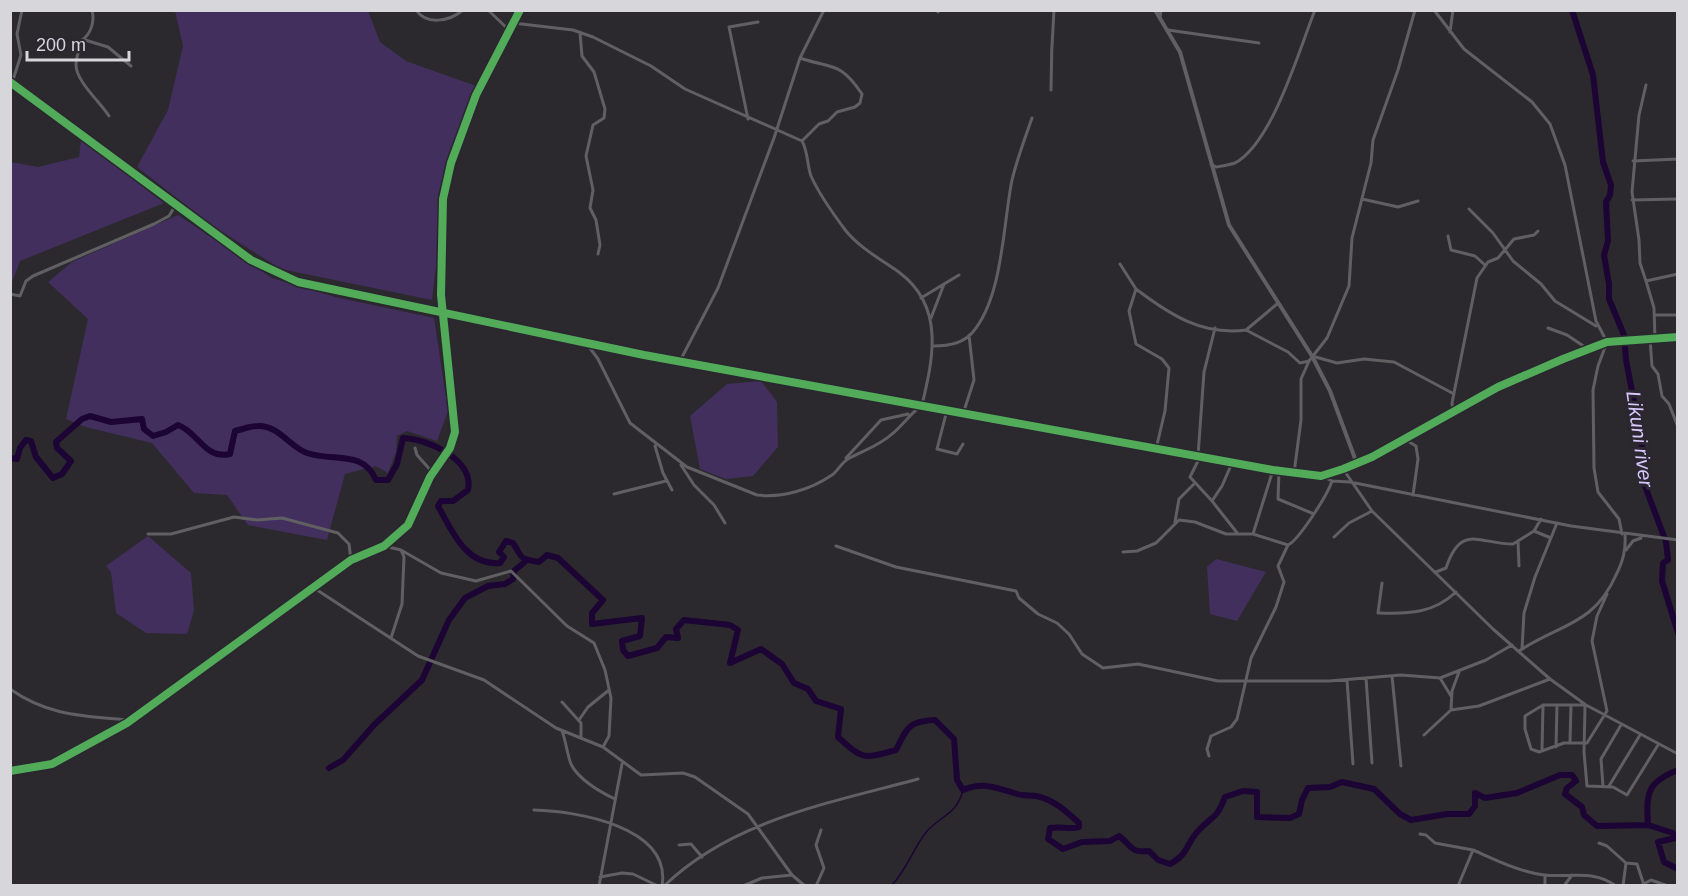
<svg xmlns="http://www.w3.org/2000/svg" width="1688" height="896" font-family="Helvetica,sans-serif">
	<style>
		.green { fill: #422f5e }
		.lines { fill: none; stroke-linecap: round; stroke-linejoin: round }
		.stream { stroke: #1c0434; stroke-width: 1.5 }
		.river { stroke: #1c0434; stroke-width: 6 }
		.minor { stroke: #605f61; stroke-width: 3 }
		.tertiary { stroke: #605f61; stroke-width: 4 }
		.cycleway-casing { stroke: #2a2730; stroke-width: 11 }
		.cycleway { stroke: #51ab58; stroke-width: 8 }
		.labels { text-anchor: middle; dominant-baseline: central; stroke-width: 6; stroke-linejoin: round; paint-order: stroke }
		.water-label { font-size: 20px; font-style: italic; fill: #d9c7fd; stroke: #2a2730 }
	</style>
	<rect width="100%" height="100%" fill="#2b292e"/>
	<path class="green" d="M175 11H368L380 42 406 61 476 86 448 161 432 300 281 269 213 226 137 167 168 110 183 46Z
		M81 139 164 203 20 261 11 285V162L38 167 79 157Z
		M178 215 272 278 335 297 434 318 448 411 437 441 407 431 397 436 396 452 388 473 376 466 345 474 327 540 248 525 227 495 194 493 152 443 86 427 66 419 88 319 48 282 72 262Z
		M761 381 777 402 778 447 753 476 726 479 700 469 690 416 727 384Z
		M148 536 191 573 194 610 187 634 146 633 116 613 111 572 106 566Z
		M1216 559 1266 572 1237 621 1210 614 1207 567Z"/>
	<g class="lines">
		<path class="stream" d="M891 886C907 870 913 848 927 831 942 815 957 814 963 790"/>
		<path class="river" d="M1572 10 1593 75 1603 162 1611 185 1610 195 1606 202 1608 241 1604 255 1609 284V299L1624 335 1626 360 1641 438 1645 486 1666 542 1668 560 1663 563 1662 581 1678 633
			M10 458 17 459 20 448 26 440 31 441 36 457 53 478 62 474 71 461 57 448 56 442 82 419 90 416 111 422 142 419 144 429 153 436 166 432 178 425C198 432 205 460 230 454L235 431C243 429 251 426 258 426 278 425 290 447 307 453 335 462 363 450 376 480H388L397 464 403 438C429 439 474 460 468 490L453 501H441L438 506C452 531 466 566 500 563L504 557 499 552 506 541 513 543C523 558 518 559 539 562L547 555 558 558 603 600 592 613V624L642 618 640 636 622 641 623 650 628 656 657 648 666 637 678 638 676 629 684 620 730 625 738 630 730 663 761 649 782 664 794 683 808 689 816 701 841 709 838 737C863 760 863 759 896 750 907 728 908 721 935 720L954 739 957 780 963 790C983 781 997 788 1017 794 1023 796 1030 795 1036 796 1053 799 1067 812 1079 823V827C1070 830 1060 826 1050 828L1048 839 1063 849 1082 842 1110 841 1119 836C1133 846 1129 853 1149 851L1158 860 1170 864C1188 855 1186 844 1198 831 1212 815 1216 821 1225 797L1243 791 1257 792V817L1290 818 1299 814 1302 800 1308 788 1330 787 1342 782 1374 789 1400 814 1411 820 1447 814H1469L1475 806V793L1485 798 1517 793 1560 775H1572L1576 781 1567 788 1565 794 1582 807 1584 815 1597 826 1648 825 1673 833 1675 838 1658 842 1664 862 1678 869
			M329 768 343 760 374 725 422 680 449 620 465 598 488 586 505 584 513 579 514 571 527 560
			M1648 825C1646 793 1647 782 1678 770"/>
		<path class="minor" d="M92 10C95 22 91 34 81 41 80 48 76 57 76 65 76 81 100 102 109 116
			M416 10C427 26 450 21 463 10
			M488 10 509 30
			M1434 10 1464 49 1532 102 1550 124 1565 165 1596 321 1607 342 1598 366 1593 390 1594 468 1598 492 1619 519 1622 534
			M938 12 939 10
			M1160 17 1161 10
			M513 23 573 30 593 37 651 66 685 89 802 141C808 151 807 165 811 176 819 194 834 215 846 231 861 249 882 260 900 273 945 307 933 359 922 405 910 414 903 425 892 434 879 446 862 451 848 459 841 463 838 471 832 475 810 490 782 498 757 495L687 467 630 423 598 359 587 344
			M1168 30 1259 43
			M1450 32 1453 10
			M580 33 582 56 594 72 605 109 604 118 593 125 586 156 593 190 590 208 596 220 600 245 598 254
			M85 40 108 47 131 66
			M800 58C832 69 840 61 862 94L860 103 855 107 837 112 828 121 819 124 802 141
			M12 83 21 55 17 34 22 10
			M1646 85 1639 115 1632 192 1639 240 1640 263 1646 281 1678 274
			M1051 90C1051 63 1052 37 1054 10
			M748 119 729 27 758 22
			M1633 161 1678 159
			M1211 164 1216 167C1222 166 1229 165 1235 163 1273 142 1299 50 1315 10
			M1362 199 1398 207 1418 201
			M1632 200 1678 199
			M1469 209 1493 233 1513 261 1541 284 1555 301 1596 326
			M1448 236 1451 250 1475 256 1485 265
			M1120 264 1136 289 1129 311 1136 344 1162 359 1169 368 1165 411 1156 449
			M1646 281 1654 308 1655 339
			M1136 289C1169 314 1202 336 1246 330L1277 304
			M10 294 20 296 26 281 33 276 154 224 169 216 175 206
			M921 298 944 284
			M1655 315H1678
			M931 318 944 284 959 275
			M1548 328 1567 335 1588 349
			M1246 330 1288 352 1300 363 1309 361 1327 338 1349 286 1352 238 1371 163 1373 140 1398 70 1415 10
			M1650 339 1652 366 1658 374 1662 396 1669 404 1678 427
			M934 346C947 346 963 343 972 333 1003 298 1003 224 1012 180 1017 159 1025 138 1032 118
			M1312 356 1337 363 1364 359 1394 362 1454 394
			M680 361 718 288 774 138 800 58 824 10
			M947 410 937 449 957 454 963 444
			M1453 412 1452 403 1477 278 1488 262 1498 258 1514 239 1534 235 1538 231
			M963 414 974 380 969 335
			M1404 439 1416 446 1418 459 1413 495
			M655 446 663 473 672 490
			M415 448 417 455 433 473
			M1198 456 1204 372 1215 328
			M1200 457 1190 477 1212 501
			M846 458 881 420 908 414
			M1232 463 1222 486 1212 501 1238 534
			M681 465 694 485 714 505 725 523
			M1343 469 1372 511 1493 629 1550 679 1586 705 1678 754
			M1279 471 1278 499 1314 514
			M1294 473 1301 420V379L1309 361
			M1322 476 1332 481 1350 482 1571 526 1678 540
			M614 494 666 481
			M1175 522 1179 499 1194 484
			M1534 531 1551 538
			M148 534H171L234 517 257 520 282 518 338 533 349 544 351 560
			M1253 534 1273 470
			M1334 537 1349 523 1372 511
			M1518 541 1519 566
			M1288 545C1299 540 1328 494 1332 481
			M384 546 401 550 404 557 402 604 391 638
			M836 546 896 567 1016 591 1019 598 1038 614 1057 623 1069 634 1082 654 1103 668 1138 664 1218 681H1329L1401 675 1440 678 1486 660 1512 645
			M401 550 441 573 476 581 511 571 567 626 594 643 605 670 611 698 609 736 603 747
			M1626 550 1633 541 1641 538
			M1123 552 1137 551 1156 543 1179 520 1195 522 1226 534H1253L1288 545 1278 566 1284 582 1276 607 1251 658 1237 719 1231 727 1211 736 1207 749 1209 756
			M1436 572 1446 568C1461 523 1479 544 1513 544L1534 531 1541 519
			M1382 583 1378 613H1380C1409 614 1434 613 1456 592
			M314 588 418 656 484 680 556 728 603 747 641 775 683 773 695 777 748 814 792 875
			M1522 649 1524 613 1535 577 1557 523
			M1519 651C1560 624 1594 625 1616 575 1623 561 1626 550 1625 535
			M1392 676 1401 766
			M1366 678 1372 763
			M1440 678 1451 696
			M1347 680 1353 764
			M10 689C48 716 84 716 128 720
			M562 702 581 723V738
			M1585 705H1543L1525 716V729L1531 749 1539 752 1564 743H1587L1607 711 1592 641 1597 616 1607 594
			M1585 706 1584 752 1587 786 1613 787 1627 795 1658 745
			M1451 710 1479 706 1550 679
			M579 720 588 707 609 690
			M562 731C566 741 567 754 571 764 578 779 600 792 615 799
			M1424 735 1451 710 1452 691 1459 672
			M1570 742 1571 705
			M1556 747 1557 705
			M1542 750 1543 705
			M10 771 52 764 127 723 351 560 384 546 408 525 430 477 450 448 455 432 441 295 443 199 451 163 476 95 520 10
			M1603 786 1601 759 1621 725
			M1609 786 1640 735
			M534 810C575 811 672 826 662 886
			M1420 834 1426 835 1435 843 1473 850
			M1599 843 1607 846 1626 863 1623 886
			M679 845 691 844 702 857
			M1626 863 1637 864 1643 882
			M1545 875V886
			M600 877 622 873 633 874 658 886
			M599 886 622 764
			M664 886C732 820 830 803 918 779
			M743 886 762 878 792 875 805 886
			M816 886 824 868 816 845 821 830
			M1458 886 1473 850C1496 860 1520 872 1544 875 1569 878 1594 869 1616 886
			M1564 886 1572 875
			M1640 886 1651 880 1668 886"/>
		<path class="tertiary" d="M1155 10 1180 52 1229 225 1312 356 1330 391 1357 464
			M10 82 251 260 298 282 644 355 1273 470 1321 476 1343 469 1372 457 1498 387 1563 359 1607 342 1678 337"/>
		<g class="cycleway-casing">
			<path id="cycleway" d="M10 82 251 260 298 282 644 355 1273 470 1321 476 1343 469 1372 457 1498 387 1563 359 1607 342 1678 337
				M10 771 52 764 127 723 351 560 384 546 408 525 430 477 450 448 455 432 441 295 443 199 451 163 476 95 520 10"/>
		</g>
		<use href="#cycleway" class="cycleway"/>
	</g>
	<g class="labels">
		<g class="water-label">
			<text transform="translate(1640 439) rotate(82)">Likuni river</text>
		</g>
	</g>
	<rect width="1688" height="896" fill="none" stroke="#d7d6db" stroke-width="24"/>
	<path d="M27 51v9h102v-9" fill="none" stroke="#d7d6db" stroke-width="3"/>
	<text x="36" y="51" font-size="18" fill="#d7d6db" stroke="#2a2730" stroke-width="4.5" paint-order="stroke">200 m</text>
</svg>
